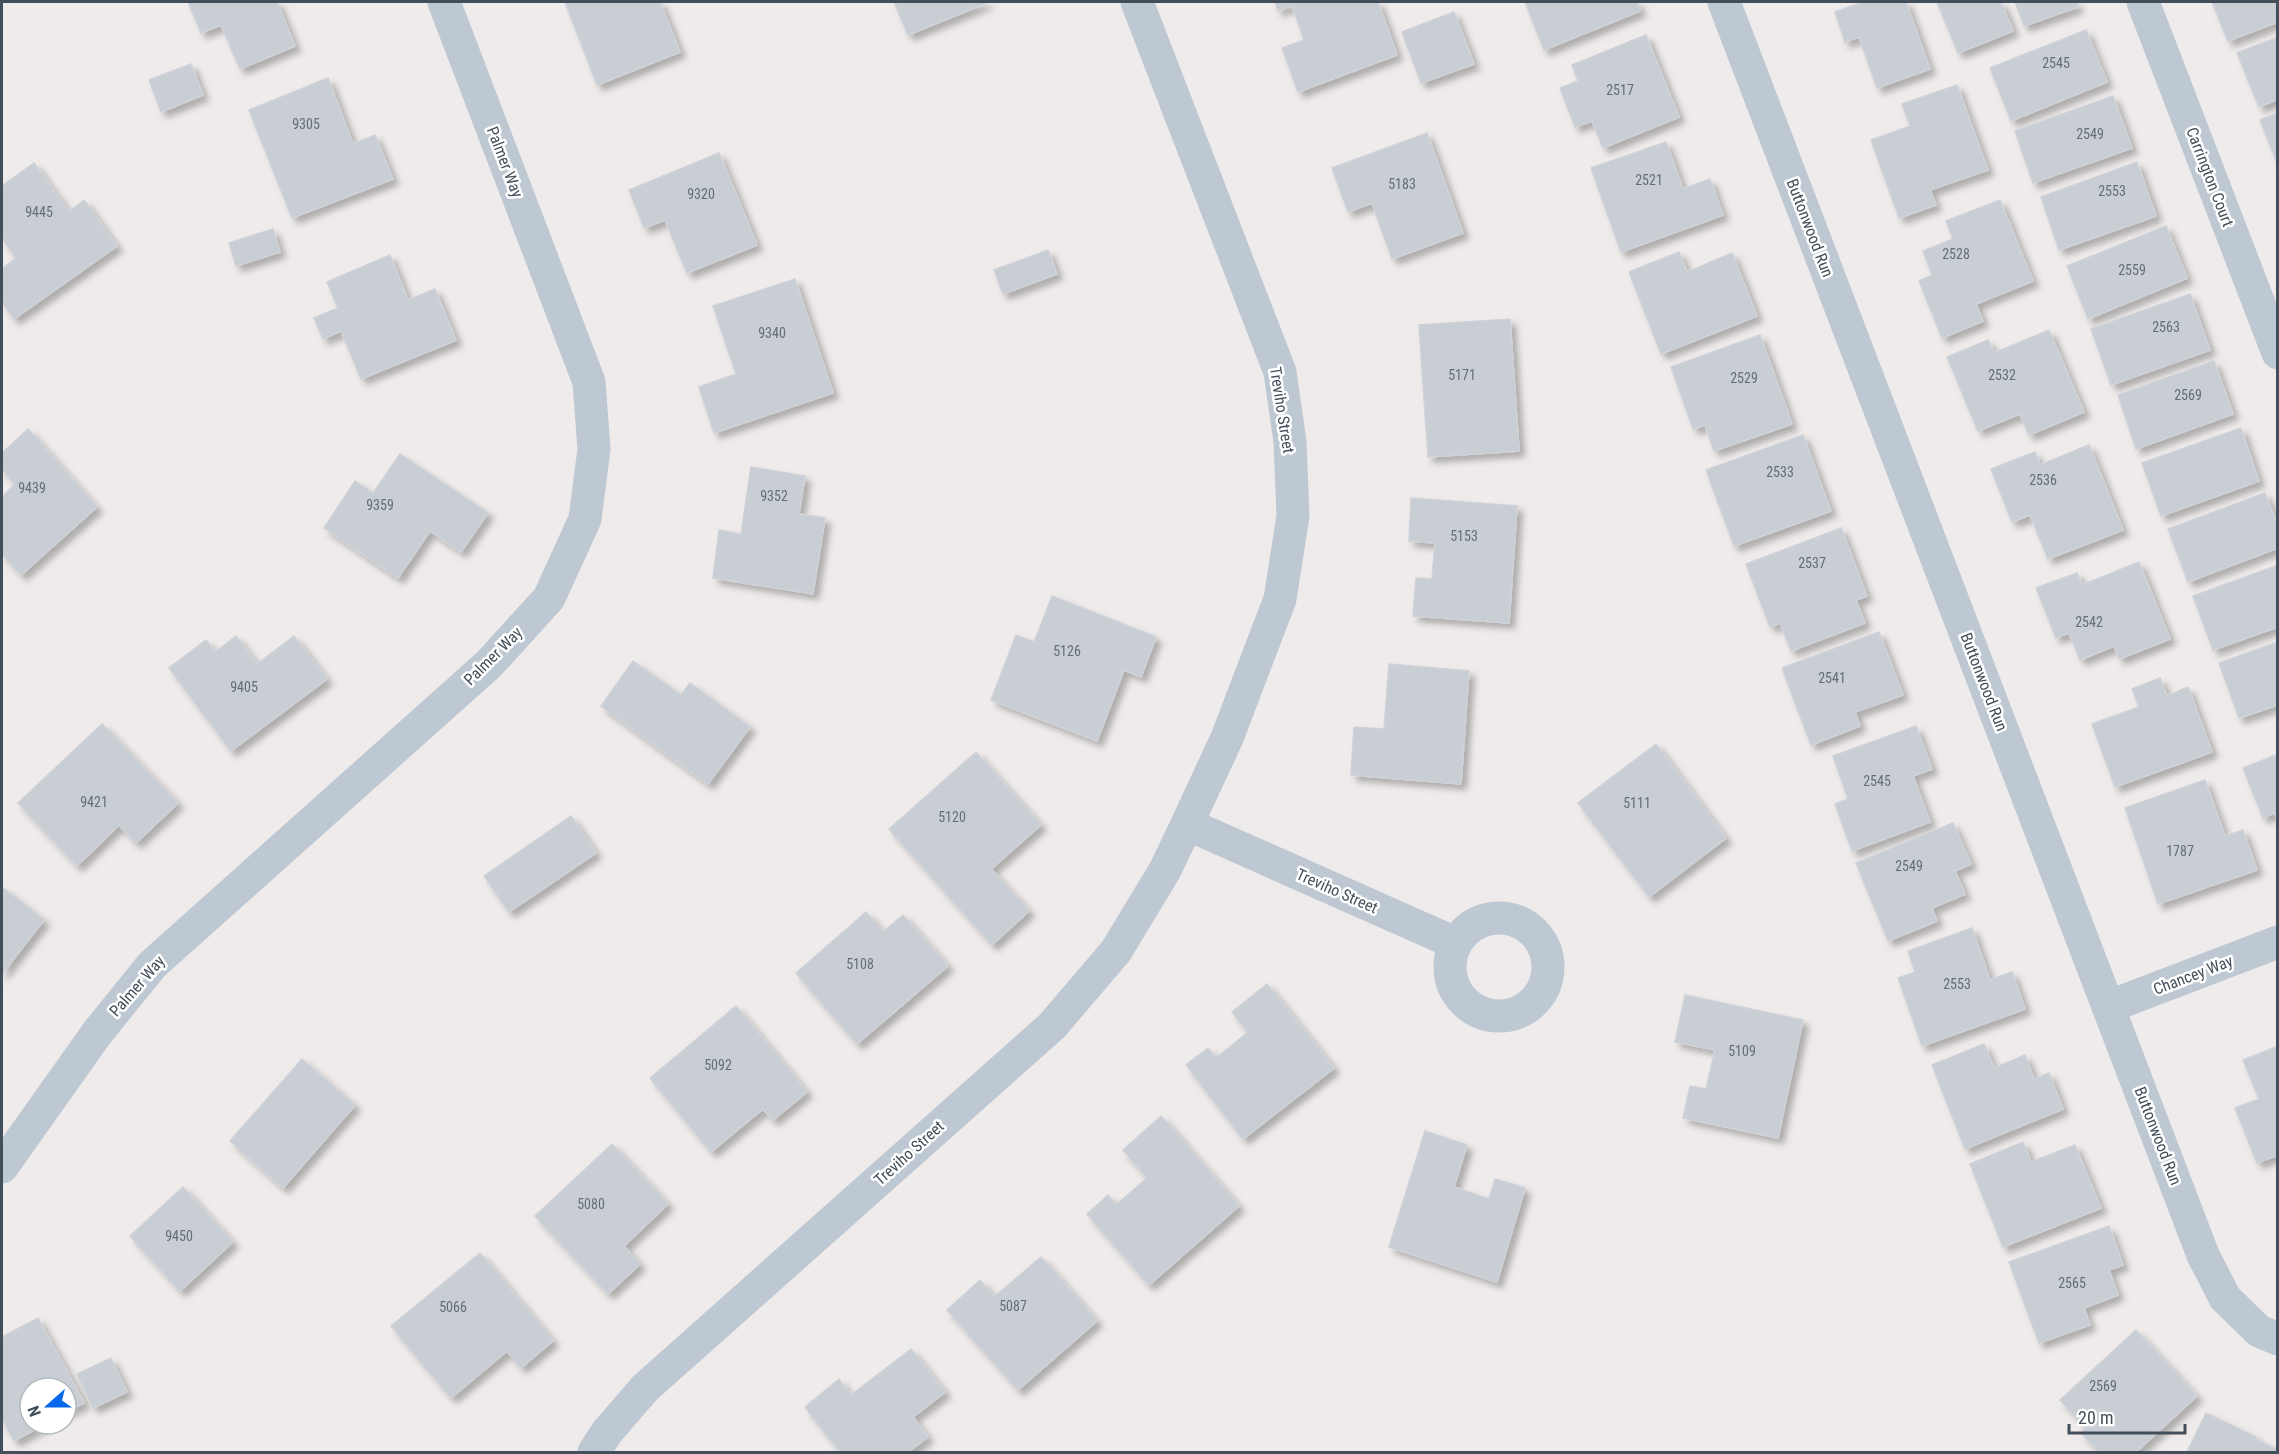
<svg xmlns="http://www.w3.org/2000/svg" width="2279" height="1454" font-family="'Roboto Condensed',sans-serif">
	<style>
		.building { fill: #c9cdd4; stroke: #ced1d8; stroke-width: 1.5; filter: url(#shadow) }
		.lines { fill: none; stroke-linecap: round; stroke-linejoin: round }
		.minor { stroke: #bdc8d3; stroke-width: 33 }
		.labels { text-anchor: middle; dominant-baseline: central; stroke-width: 5; stroke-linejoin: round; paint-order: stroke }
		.number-label { font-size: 14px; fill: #646e78 }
		.street-label { font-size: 16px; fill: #424f5a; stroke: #fff }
	</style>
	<defs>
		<filter id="shadow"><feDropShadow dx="5.5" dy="5.5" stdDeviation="3" flood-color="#0004"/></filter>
	</defs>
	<rect width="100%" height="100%" fill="#efebeb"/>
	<path class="building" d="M188 2H277L295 46 240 69 221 25 201 33Z
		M565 2H660L680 52 597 85Z
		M894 2H986L987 3 908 35Z
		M1275 2H1378L1397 55 1298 92 1282 48 1304 40 1292 5 1278 11Z
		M1525 2H1637L1640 11 1544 50Z
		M1863 2H1906L1930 69 1877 88 1859 37 1845 42 1835 12Z
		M1937 2H2001L2013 31 1958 53Z
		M2015 2H2076L2078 7 2024 26Z
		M2212 2H2278V22L2228 41Z
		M1454 12 1474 64 1421 83 1402 32Z
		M2086 30 2107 82 2011 121 1990 68Z
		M1646 35 1679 117 1603 148 1592 121 1575 127 1560 88 1578 81 1572 65Z
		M2278 37V99L2259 107 2237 53Z
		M191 64 203 95 161 112 149 80Z
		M328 78 353 144 375 135 393 179 292 218 249 110Z
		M1957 85 1988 170 1930 190 1936 205 1899 218 1871 140 1910 126 1902 104Z
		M2113 96 2132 148 2033 183 2015 131Z
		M2278 113V165L2260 120Z
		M1427 133 1463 233 1392 259 1372 203 1348 212 1332 168Z
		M1666 142 1683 189 1710 179 1723 215 1621 252 1591 168Z
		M719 153 757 245 687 273 665 220 644 228 629 190Z
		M2137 162 2156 216 2059 250 2041 197Z
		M34 163 69 212 84 200 117 246 14 319 2 302V269L16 258 2 238V186Z
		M2000 200 2033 281 1976 304 1983 321 1942 338 1919 281 1932 275 1923 251 1953 239 1946 221Z
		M2166 226 2187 278 2088 319 2067 266Z
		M273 229 280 252 236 266 229 243Z
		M1048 250 1057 274 1003 294 994 270Z
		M1679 252 1687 272 1732 253 1757 316 1661 354 1629 272Z
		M390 255 408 300 435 289 456 340 361 379 341 331 323 339 314 318 338 308 327 282Z
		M795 279 833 393 714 433 699 387 736 374 713 306Z
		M2190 294 2210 350 2111 385 2091 329Z
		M1510 319 1519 451 1428 457 1419 325Z
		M2049 330 2084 412 2029 435 2020 414 1978 431 1947 357 1988 340 1994 353Z
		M1760 335 1792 424 1714 451 1705 425 1693 429 1671 367Z
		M2214 361 2233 414 2136 449 2118 395Z
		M2241 428 2259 481 2161 516 2142 463Z
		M28 429 97 507 21 575 2 554V497L15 484 2 469V453Z
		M1803 435 1831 511 1734 546 1706 470Z
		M2089 445 2123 530 2048 559 2030 515 2012 522 1991 469 2035 452 2040 465Z
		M400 454 488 513 461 552 430 531 398 578 324 528 355 481 373 493Z
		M751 467 805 476 799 514 825 518 813 594 713 578 719 530 741 534Z
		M2265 493 2278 527V548L2188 582 2168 529Z
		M1411 498 1517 506 1509 623 1413 616 1416 578 1432 579 1435 543 1409 541Z
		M1841 528 1867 596 1856 600 1865 623 1791 651 1780 623 1770 627 1746 564Z
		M2139 562 2170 639 2119 659 2114 646 2080 660 2069 633 2056 638 2036 588 2077 573 2082 585Z
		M2278 565V627L2213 650 2193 596Z
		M1052 596 1156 637 1141 677 1124 670 1097 741 991 700 1016 635 1034 642Z
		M1879 632 1903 695 1855 712 1860 726 1811 745 1782 668Z
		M236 636 257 664 294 636 327 679 231 751 169 668 206 640 215 652Z
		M2278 642V705L2239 718 2219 663Z
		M633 661 681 695 690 683 750 727 708 784 601 706Z
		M1389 664 1469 671 1461 784 1351 775 1354 727 1384 729Z
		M2160 678 2167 696 2188 687 2212 752 2115 787 2092 724 2139 707 2132 689Z
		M102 724 178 803 136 843 119 825 77 866 18 803Z
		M1916 726 1932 769 1913 776 1930 822 1852 851 1835 804 1848 799 1833 756Z
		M1656 744 1726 838 1649 897 1578 803Z
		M976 752 1041 825 991 869 1029 911 992 945 889 829Z
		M2278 754V820L2274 813 2263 818 2243 768Z
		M2205 780 2225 836 2243 830 2257 870 2158 904 2125 808Z
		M571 816 596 853 509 912 484 876Z
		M1953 823 1971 864 1955 871 1965 894 1932 908 1937 921 1888 941 1856 863Z
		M2 887 44 920 2 974Z
		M866 912 883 932 903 915 948 966 857 1044 796 973Z
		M1972 928 1990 980 2012 972 2025 1009 1922 1046 1898 978 1915 972 1908 951Z
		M1267 984 1334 1068 1243 1139 1186 1065 1208 1048 1216 1058 1248 1032 1232 1012Z
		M1685 995 1803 1020 1778 1138 1683 1118 1690 1086 1706 1089 1715 1050 1675 1042Z
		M736 1006 807 1092 773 1120 763 1109 711 1152 650 1078Z
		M1984 1044 1994 1068 2025 1055 2034 1079 2049 1073 2063 1109 1965 1149 1932 1065Z
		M2278 1046V1155L2257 1163 2235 1108 2259 1099 2243 1060Z
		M302 1059 355 1105 283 1188 230 1141Z
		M1161 1116 1239 1206 1149 1285 1087 1214 1108 1195 1116 1205 1147 1178 1123 1150Z
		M1425 1131 1467 1145 1454 1187 1489 1199 1495 1179 1525 1188 1497 1282 1389 1247Z
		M2023 1142 2031 1162 2075 1145 2101 1208 2003 1247 1970 1164Z
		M612 1144 668 1204 624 1246 640 1264 608 1294 535 1216Z
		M183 1187 233 1242 180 1291 130 1236Z
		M2109 1226 2123 1265 2109 1270 2118 1295 2084 1308 2090 1325 2039 1343 2009 1262Z
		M480 1253 553 1341 521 1368 507 1351 451 1398 391 1326Z
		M1041 1257 1097 1321 1018 1390 947 1310 980 1280 994 1297Z
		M38 1318 84 1403 66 1412V1388H30V1424H45L14 1441 4 1422 2 1423V1337Z
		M2136 1330 2197 1396 2136 1452H2099L2081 1433 2086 1428 2060 1400Z
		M911 1349 945 1392 913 1417 928 1437 908 1452H840L805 1407 839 1379 851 1395Z
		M111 1358 127 1392 93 1408 77 1374Z
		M2206 1413 2256 1437 2255 1439 2278 1450V1452H2187Z"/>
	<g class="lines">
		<path class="minor" d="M1724 2 2203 1255 2225 1298 2259 1331 2278 1339
			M2143 2 2278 353
			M1187 824 1455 943
			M1450 967a49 49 0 1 1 98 0a49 49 0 1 1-98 0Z
			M2108 1007 2278 942
			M2 1167 97 1033 152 965 489 664 549 598 585 519 594 449 589 382 444 2
			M594 1452 607 1432 645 1388 1052 1026 1116 951 1165 870 1187 824 1227 738 1280 599 1293 516 1290 442 1280 372 1137 2"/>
	</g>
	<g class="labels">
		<g class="number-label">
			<text x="2056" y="63">2545</text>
			<text x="1620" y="90">2517</text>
			<text x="306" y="124">9305</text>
			<text x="2090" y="134">2549</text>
			<text x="1649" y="180">2521</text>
			<text x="1402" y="184">5183</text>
			<text x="2112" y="191">2553</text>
			<text x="701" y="194">9320</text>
			<text x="39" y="212">9445</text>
			<text x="1956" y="254">2528</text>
			<text x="2132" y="270">2559</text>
			<text x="2166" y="327">2563</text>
			<text x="772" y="333">9340</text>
			<text x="1462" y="375">5171</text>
			<text x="2002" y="375">2532</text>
			<text x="1744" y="378">2529</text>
			<text x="2188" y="395">2569</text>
			<text x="1780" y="472">2533</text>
			<text x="2043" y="480">2536</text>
			<text x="32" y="488">9439</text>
			<text x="774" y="496">9352</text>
			<text x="380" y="505">9359</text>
			<text x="1464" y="536">5153</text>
			<text x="1812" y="563">2537</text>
			<text x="2089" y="622">2542</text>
			<text x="1067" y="651">5126</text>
			<text x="1832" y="678">2541</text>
			<text x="244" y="687">9405</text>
			<text x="1877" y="781">2545</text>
			<text x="94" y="802">9421</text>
			<text x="1637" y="803">5111</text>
			<text x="952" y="817">5120</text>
			<text x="2180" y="851">1787</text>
			<text x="1909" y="866">2549</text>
			<text x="860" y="964">5108</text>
			<text x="1957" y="984">2553</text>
			<text x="1742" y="1051">5109</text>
			<text x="718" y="1065">5092</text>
			<text x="591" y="1204">5080</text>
			<text x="179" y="1236">9450</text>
			<text x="2072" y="1283">2565</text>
			<text x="1013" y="1306">5087</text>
			<text x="453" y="1307">5066</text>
			<text x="2103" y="1386">2569</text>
		</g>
		<g class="street-label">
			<text transform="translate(505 162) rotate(69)">Palmer Way</text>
			<text transform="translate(2210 177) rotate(69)">Carrington Court</text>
			<text transform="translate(1810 228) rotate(69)">Buttonwood Run</text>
			<text transform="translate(1282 410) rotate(81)">Treviho Street</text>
			<text transform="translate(493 656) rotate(-45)">Palmer Way</text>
			<text transform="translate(1984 682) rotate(69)">Buttonwood Run</text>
			<text transform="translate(1337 891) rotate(24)">Treviho Street</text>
			<text transform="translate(2193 975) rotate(-21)">Chancey Way</text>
			<text transform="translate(137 986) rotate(-49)">Palmer Way</text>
			<text transform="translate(2158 1136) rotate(69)">Buttonwood Run</text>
			<text transform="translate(909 1153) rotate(-42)">Treviho Street</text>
		</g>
	</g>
	<rect width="2279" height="1454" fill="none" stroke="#424f5a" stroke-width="6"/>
	<g transform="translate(48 1406) rotate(249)"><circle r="28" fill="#ffffff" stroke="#b3b9bd" stroke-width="1.5"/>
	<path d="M0-4.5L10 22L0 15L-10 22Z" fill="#0868eb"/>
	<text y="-9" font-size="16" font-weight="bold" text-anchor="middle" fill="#424f5a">N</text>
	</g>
	<path d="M2069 1424v9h116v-9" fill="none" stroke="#424f5a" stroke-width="3"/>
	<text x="2078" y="1424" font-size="18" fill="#424f5a" stroke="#ffffff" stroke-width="4.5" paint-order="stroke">20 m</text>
</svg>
